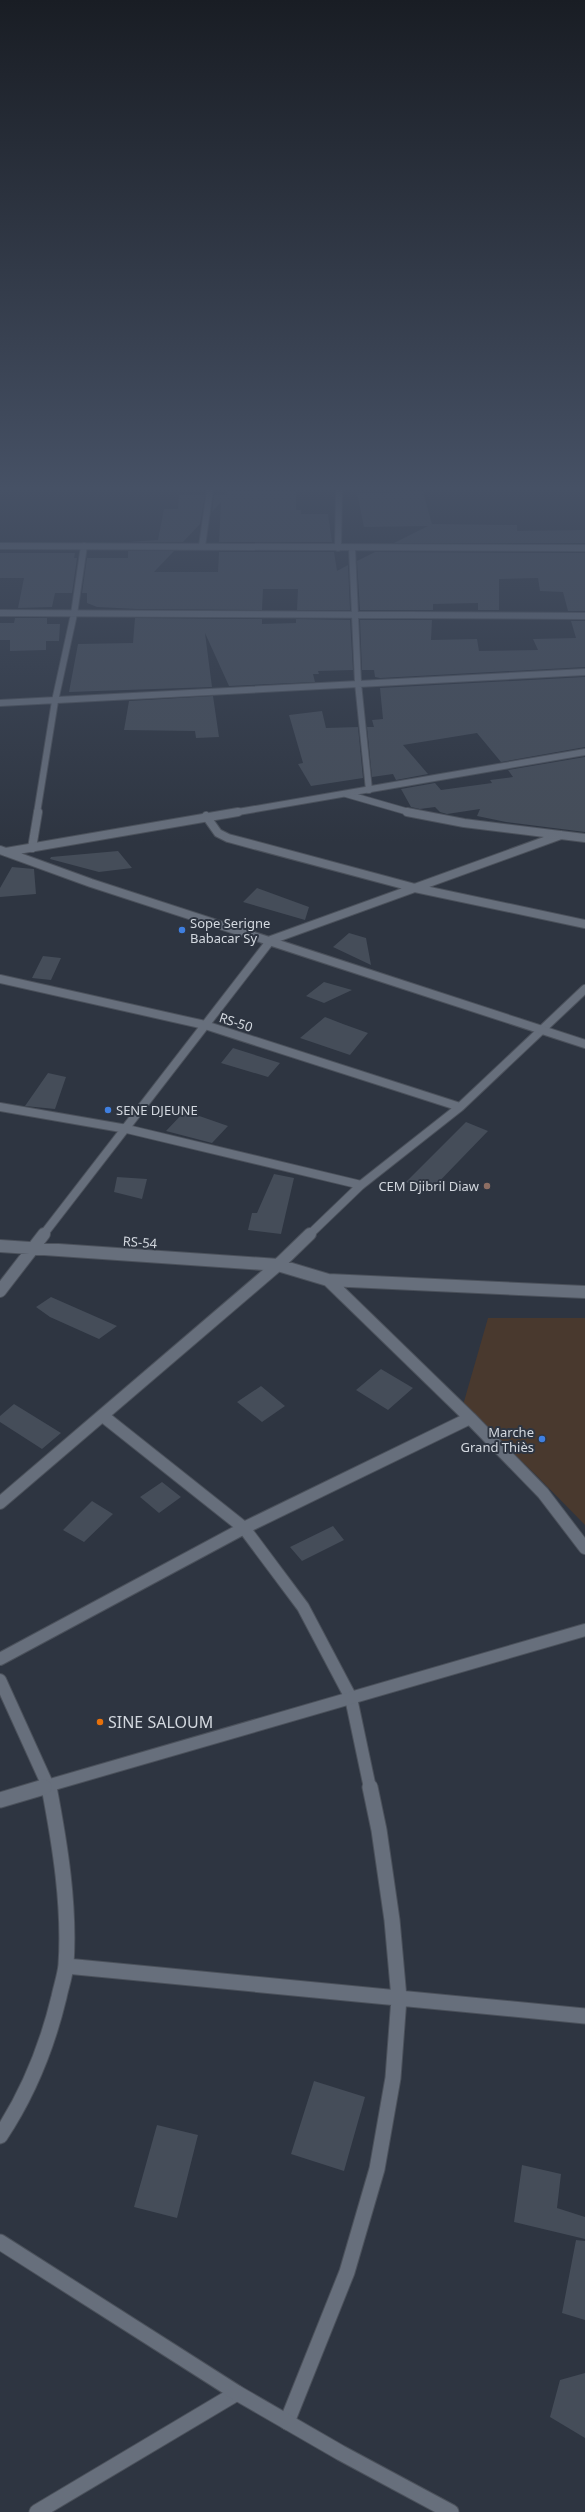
<svg xmlns="http://www.w3.org/2000/svg" width="585" height="2512" font-family="'Noto Sans',sans-serif">
	<style>
		.commercial { fill: #49392e }
		.building { fill: #454d59 }
		.lines { fill: none; stroke-linecap: round; stroke-linejoin: round }
		.minor-far3-casing { stroke: #4b515b; stroke-width: 8 }
		.minor-far2-casing { stroke: #4b515b; stroke-width: 10 }
		.minor-far1-casing { stroke: #4b515b; stroke-width: 14 }
		.minor-casing { stroke: #4b515b; stroke-width: 17 }
		.tertiary-far3-casing { stroke: #4b515b; stroke-width: 8 }
		.tertiary-far2-casing { stroke: #4b515b; stroke-width: 10 }
		.tertiary-far1-casing { stroke: #4b515b; stroke-width: 14 }
		.tertiary-casing { stroke: #4b515b; stroke-width: 17 }
		.secondary-casing { stroke: #4b515b; stroke-width: 17 }
		.minor-far3 { stroke: #676f7c; stroke-width: 6 }
		.minor-far2 { stroke: #676f7c; stroke-width: 8 }
		.minor-far1 { stroke: #676f7c; stroke-width: 12 }
		.minor { stroke: #676f7c; stroke-width: 15 }
		.tertiary-far3 { stroke: #676f7c; stroke-width: 6 }
		.tertiary-far2 { stroke: #676f7c; stroke-width: 8 }
		.tertiary-far1 { stroke: #676f7c; stroke-width: 12 }
		.tertiary { stroke: #676f7c; stroke-width: 15 }
		.secondary { stroke: #676f7c; stroke-width: 15 }
		.shop-dot { fill: #3f7fe0; stroke: #2e3541; stroke-width: 1.5 }
		.education-dot { fill: #8d6e63; stroke: #2e3541; stroke-width: 1.5 }
		.food-dot { fill: #e8710a; stroke: #2e3541; stroke-width: 1.5 }
		.labels { text-anchor: middle; dominant-baseline: central; stroke-width: 4; stroke-linejoin: round; paint-order: stroke }
		.poi-label { font-size: 13px; fill: #d3d8df; stroke: #2e3541; text-anchor: start }
		.street-label { font-size: 13px; fill: #d3d8df; stroke: #2e3541 }
		.near-poi-label { font-size: 16px; fill: #d3d8df; stroke: #2e3541; text-anchor: start }
	</style>
	<rect width="100%" height="100%" fill="#2e3541"/>
	<path class="commercial" d="M488 1318H585V1525L535 1474 463 1405Z"/>
	<path class="building" d="M228 491 296 492V510H301V514H328L332 542H219L221 502 212 512 214 495H227Z
		M423 492 432 524 517 525V531L585 530V543H394L428 526 364 527 357 493Z
		M179 495H205L200 524 183 542H128L158 540 164 509H178Z
		M128 551H174L154 572H218L219 552H334L337 571 348 565 350 610H297L298 589H263L262 610 137 609 97 607 87 603V593H82L87 558H128Z
		M375 552 585 553V611H568L563 592 540 591 538 578 499 579V610H478V603L433 604V610H360L357 561Z
		M0 553H75L74 558H77L72 593H55L52 607 18 608 24 578H0Z
		M15 618H47V624H60L59 641H46V650L10 651V640H0V623H14Z
		M135 618 262 619V624L296 623V619L350 620 353 670 318 671 319 674H313L315 682 229 686 205 633 212 687 69 692 78 644 133 643Z
		M360 620H432L431 640 477 639 479 651 538 650 533 639 576 638 571 621H585V667L380 678 375 677 374 670H362Z
		M585 677V747L501 762 477 733 403 745 428 774 396 780 393 774 372 777 367 727H374L372 720 383 719 380 688Z
		M213 696 219 737 196 738 195 731 124 730 129 701Z
		M322 711 326 728 358 727 363 778 311 786 298 764 303 763 289 715Z
		M585 757V832L506 822 477 816 480 809 447 814 440 812 435 807 420 809 411 807 401 789 435 783 441 790 492 783 490 780 513 777 508 770Z
		M118 851 132 868 99 872 50 859 51 857Z
		M12 867 34 869 36 894 0 897V888Z
		M257 888 309 907 305 920 243 902Z
		M349 933 366 938 371 965 333 947Z
		M43 956 61 958 51 980 32 978Z
		M324 982 352 990 324 1003 306 996Z
		M325 1017 343 1024 368 1033 350 1055 300 1038Z
		M233 1048 280 1063 268 1077 221 1063Z
		M48 1073 66 1077 55 1109 25 1106Z
		M185 1111 228 1126 212 1143 166 1131Z
		M466 1122 488 1131 429 1192 406 1182Z
		M274 1174 294 1178 281 1234 248 1230 252 1213H257Z
		M117 1177 147 1179 142 1199 114 1192Z
		M51 1297 117 1326 99 1339 50 1317 36 1307Z
		M381 1369 413 1388 388 1410 356 1390Z
		M261 1386 285 1406 262 1422 237 1402Z
		M14 1404 61 1433 42 1449 0 1422V1416Z
		M162 1482 181 1497 159 1513 140 1497Z
		M92 1501 113 1514 84 1542 63 1530Z
		M333 1526 344 1540 302 1561 290 1547Z
		M314 2081 365 2097 344 2171 291 2154Z
		M157 2125 198 2135 177 2218 134 2207Z
		M522 2165 561 2174 557 2208 585 2217V2239L514 2222Z
		M576 2240 585 2241V2320L562 2313Z
		M585 2373V2438L550 2417 560 2380Z"/>
	<g class="lines">
		<g class="minor-far3-casing">
			<path id="minor-far3" d="M0 546 585 548
				M202 546 210 490
				M338 548 339 490
				M352 548 358 683 369 790
				M0 613 585 616
				M0 703 585 672
				M346 794 412 813
				M37 813 55 701 74 614 84 546"/>
		</g>
		<g class="minor-far2-casing">
			<path id="minor-far2" d="M407 812 464 823 585 838
				M206 816 218 833 228 838 415 888 585 924
				M32 848 38 812
				M0 979 205 1025 460 1107
				M0 1107 127 1129 361 1185
				M43 1235 271 940 561 835
				M309 1235 361 1185 460 1107 585 989"/>
		</g>
		<g class="minor-far1-casing">
			<path id="minor-far1" d="M0 1246 278 1265 328 1280 585 1292
				M328 1280 470 1418 543 1493 585 1548
				M0 1291 44 1234
				M103 1416 244 1528 303 1607 351 1698 370 1788
				M0 1503 278 1265 310 1234
				M0 1659 244 1528 470 1418
				M0 1680 49 1788"/>
		</g>
		<g class="minor-casing">
			<path id="minor" d="M66 1966 585 2016
				M0 2136C28 2094 47 2047 59 1997 61 1987 65 1976 66 1965 70 1906 60 1845 49 1787
				M287 2422 347 2272 377 2169 393 2078 399 1998 392 1920 379 1830 370 1787
				M37 2512 237 2393"/>
		</g>
		<g class="tertiary-far3-casing">
			<path id="tertiary-far3" d="M232 813 585 752"/>
		</g>
		<g class="tertiary-far2-casing">
			<path id="tertiary-far2" d="M0 850 91 883 585 1044
				M6 852 238 812"/>
		</g>
		<g class="tertiary-far1-casing">
			<path id="tertiary-far1" d="M40 1788 585 1630"/>
		</g>
		<g class="tertiary-casing">
			<path id="tertiary" d="M0 1800 44 1787"/>
		</g>
		<g class="secondary-casing">
			<path id="secondary" d="M0 2242 237 2393 341 2453 451 2512"/>
		</g>
		<use href="#minor-far3" class="minor-far3"/>
		<use href="#minor-far2" class="minor-far2"/>
		<use href="#minor-far1" class="minor-far1"/>
		<use href="#minor" class="minor"/>
		<use href="#tertiary-far3" class="tertiary-far3"/>
		<use href="#tertiary-far2" class="tertiary-far2"/>
		<use href="#tertiary-far1" class="tertiary-far1"/>
		<use href="#tertiary" class="tertiary"/>
		<use href="#secondary" class="secondary"/>
	</g>
	<linearGradient id="sky" x2="0" y2="1"><stop stop-color="#191d24"/><stop offset="0.58" stop-color="#465165"/><stop offset="1" stop-color="#465165" stop-opacity="0"/></linearGradient>
	<rect width="585" height="842" fill="url(#sky)"/>
	<g class="shop-dot">
		<circle cx="182" cy="930" r="4"/>
		<circle cx="108" cy="1110" r="4"/>
		<circle cx="542" cy="1439" r="4"/>
	</g>
	<circle class="education-dot" cx="487" cy="1186" r="4"/>
	<circle class="food-dot" cx="100" cy="1722" r="4"/>
	<g class="labels">
		<g class="poi-label">
			<text x="190" y="923">Sope Serigne<tspan x="190" dy="15">Babacar Sy</tspan></text>
			<text x="116" y="1110">SENE DJEUNE</text>
			<text x="479" y="1186" text-anchor="end">CEM Djibril Diaw</text>
			<text x="534" y="1432" text-anchor="end">Marche<tspan x="534" dy="15">Grand Thiès</tspan></text>
		</g>
		<g class="street-label">
			<text transform="translate(236 1022) rotate(18)">RS-50</text>
			<text transform="translate(140 1242) rotate(4)">RS-54</text>
		</g>
		<g class="near-poi-label">
			<text x="108" y="1722">SINE SALOUM</text>
		</g>
	</g>
</svg>
